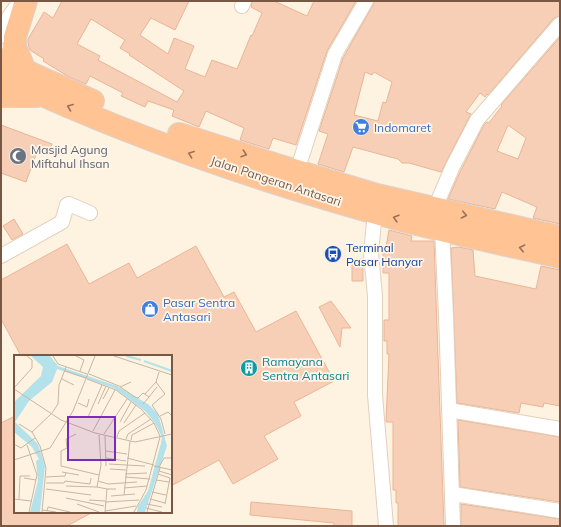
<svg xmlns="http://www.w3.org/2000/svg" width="561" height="527" font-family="Mulish,sans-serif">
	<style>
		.building { fill: #f6cfb6; stroke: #eab595; fill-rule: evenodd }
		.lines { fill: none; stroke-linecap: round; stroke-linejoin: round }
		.minor-casing { stroke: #e3cfbc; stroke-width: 16 }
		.secondary-casing { stroke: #ebd1bb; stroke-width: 22 }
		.trunk-casing { stroke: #dcd3cf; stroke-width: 24 }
		.minor { stroke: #fff; stroke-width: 14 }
		.secondary { stroke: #fff; stroke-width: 20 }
		.trunk { stroke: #ffc394; stroke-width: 22 }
		.oneway { stroke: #9a7259 }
		.labels { text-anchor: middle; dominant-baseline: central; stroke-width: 3.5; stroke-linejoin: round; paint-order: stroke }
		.shop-label { font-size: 12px; fill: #366cbe; stroke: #fff6e9; text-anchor: start }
		.worship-label { font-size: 12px; fill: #5b616d; stroke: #fff6e9; text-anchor: start }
		.street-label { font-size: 12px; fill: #785745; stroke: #fff6e9 }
		.transit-label { font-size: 12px; fill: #164399; stroke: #fff6e9; text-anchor: start }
		.culture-label { font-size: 12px; fill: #0d838f; stroke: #fff6e9; text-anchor: start }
		.inset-river { fill: none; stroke: #b4e2ea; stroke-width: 2 }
		.inset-road { fill: none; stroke: #c8b5a3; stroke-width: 1 }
		.view { fill: #7b2cbf; fill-opacity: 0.15; stroke: #7b2cbf; stroke-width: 2 }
		.inset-edge { fill: none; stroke: #785745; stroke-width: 2 }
	</style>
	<rect width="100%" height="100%" fill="#fef3e1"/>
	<path class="building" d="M62 1H189L175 30 151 18 140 35 168 54 174 38 194 46 185 69 205 77 212 60 237 69 251 35 252 36 262 13 251 7 252 1H274L307 16 314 1H356L327 51 296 145 273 138 269 149 240 140 244 128 206 111 199 127 172 116 174 110 148 101 145 107 121 96 123 93 90 76 86 84 69 77 43 61 44 59 30 50 28 44V39L44 12 53 18ZM91 19 125 40 120 48 130 54 129 55 184 91 177 102 98 60 100 56 77 44Z
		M374 1H560V16L554 18 488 95 487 94 485 97 480 93 466 112 471 114 441 172 409 163H402L398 159 353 147 344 172 318 164 328 134 319 131 343 58 373 5ZM365 72 372 75 374 72 392 82 386 103 383 102 378 121 354 115Z
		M560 37V224L533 218 537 207 502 192 495 209 448 199 460 172 484 125 487 122 489 123 502 106 501 105ZM508 125 526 138 518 159 497 151Z
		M1 125 52 144 49 153 38 149 26 182 1 173Z
		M14 219 23 234 12 240 3 226Z
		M389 230 412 236 411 241H434L444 526H398V503H396V490H393V422H386L389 354H387V341H384V320H389V273H383V253H385Z
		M67 244 89 284 129 263 137 278 196 246 224 297 234 292 256 332 296 311 334 381 294 402 301 416 264 436 278 459 233 484 219 460 171 486V356H21L1 319V280Z
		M459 247 473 250 475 276 536 289 541 266 560 270V406L544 403 543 407 521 403 519 413 457 403 451 248Z
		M352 259H363V281H352Z
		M331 301 351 328H342L340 347 319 307Z
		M15 416V512H93L67 526H1V423Z
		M458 420 560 437V502L460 487Z
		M251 502 352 511V526H334V523L250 515Z
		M461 504 560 519V526H461Z"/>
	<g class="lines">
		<g class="minor-casing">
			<path id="minor" d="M242 6 244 1
				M297 171 335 54 366 1
				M435 208 452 168 477 120 560 24
				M375 212 371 253 375 296V395L386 526
				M442 229 446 315 453 526
				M1 256 62 222 67 205 69 204 90 213
				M449 410 560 429
				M453 494 560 511"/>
		</g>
		<g class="secondary-casing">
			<path id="secondary" d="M1 33 24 1"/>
		</g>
		<g class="trunk-casing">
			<path id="trunk" d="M1 60 93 101
				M25 70 15 47V37L26 1
				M1 76C129 137 265 183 401 220 454 234 507 245 560 257
				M1 96H37
				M179 134 280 166 377 195 560 237"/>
		</g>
		<use href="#minor" class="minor"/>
		<use href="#secondary" class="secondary"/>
		<use href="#trunk" class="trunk"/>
	</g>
	<defs><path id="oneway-chevron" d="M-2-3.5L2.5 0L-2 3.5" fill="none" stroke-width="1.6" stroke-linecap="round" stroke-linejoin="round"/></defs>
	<g class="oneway">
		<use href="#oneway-chevron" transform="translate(70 107) rotate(-158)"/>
		<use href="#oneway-chevron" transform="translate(191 154) rotate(-160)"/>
		<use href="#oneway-chevron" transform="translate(244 154) rotate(18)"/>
		<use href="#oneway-chevron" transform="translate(464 215) rotate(13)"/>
		<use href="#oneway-chevron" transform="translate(396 218) rotate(-164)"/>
		<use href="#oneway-chevron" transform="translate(522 248) rotate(-167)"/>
	</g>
	<defs>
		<g id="supermarket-disc" transform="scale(0.9)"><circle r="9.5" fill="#3f7fe0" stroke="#fff6e9"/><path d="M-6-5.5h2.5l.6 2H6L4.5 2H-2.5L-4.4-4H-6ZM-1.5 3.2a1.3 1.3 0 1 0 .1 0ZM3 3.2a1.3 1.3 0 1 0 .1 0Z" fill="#fff"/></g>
		<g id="mosque-disc" transform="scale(0.9)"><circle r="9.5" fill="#6b7280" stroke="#fff6e9"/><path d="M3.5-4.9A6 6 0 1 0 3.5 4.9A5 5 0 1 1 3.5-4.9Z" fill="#fff"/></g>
		<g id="bus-disc" transform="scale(0.9)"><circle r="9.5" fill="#1a4fb4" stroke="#fff6e9"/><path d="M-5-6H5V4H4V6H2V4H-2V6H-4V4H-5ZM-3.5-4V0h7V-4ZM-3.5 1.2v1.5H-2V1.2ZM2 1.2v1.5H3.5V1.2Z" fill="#fff"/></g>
		<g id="shop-disc" transform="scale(0.9)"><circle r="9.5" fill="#3f7fe0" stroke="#fff6e9"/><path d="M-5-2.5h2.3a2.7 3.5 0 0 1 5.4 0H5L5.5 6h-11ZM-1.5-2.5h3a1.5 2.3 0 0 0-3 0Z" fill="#fff"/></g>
		<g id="building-disc" transform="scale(0.9)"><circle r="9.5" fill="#0f9aa8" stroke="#fff6e9"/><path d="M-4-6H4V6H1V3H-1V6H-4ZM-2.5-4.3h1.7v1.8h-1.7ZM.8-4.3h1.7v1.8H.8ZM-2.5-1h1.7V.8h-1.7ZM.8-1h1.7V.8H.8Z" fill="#fff"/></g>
	</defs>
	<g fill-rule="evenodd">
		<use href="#supermarket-disc" x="361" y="127"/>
		<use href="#mosque-disc" x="18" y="156"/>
		<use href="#bus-disc" x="333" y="254"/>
		<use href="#shop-disc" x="150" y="309"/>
		<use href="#building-disc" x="249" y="368"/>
	</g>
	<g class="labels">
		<g class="shop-label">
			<text x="374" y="127">Indomaret</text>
			<text x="163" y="302">Pasar Sentra<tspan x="163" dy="14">Antasari</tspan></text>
		</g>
		<g class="worship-label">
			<text x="31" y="149">Masjid Agung<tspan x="31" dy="14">Miftahul Ihsan</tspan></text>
		</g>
		<g class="street-label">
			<text transform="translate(276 181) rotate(18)">Jalan Pangeran Antasari</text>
		</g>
		<g class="transit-label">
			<text x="346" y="247">Terminal<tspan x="346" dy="14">Pasar Hanyar</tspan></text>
		</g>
		<g class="culture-label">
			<text x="262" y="361">Ramayana<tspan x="262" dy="14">Sentra Antasari</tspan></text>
		</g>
	</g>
	<g transform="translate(14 355)">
		<rect width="158" height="158" fill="#fef3e1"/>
		<path d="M17 1H36L44 11 103 31 134 49 144 59 153 91 131 157H123L124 151 134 136 147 88 148 82 141 68 131 56 100 33 43 14 38 27 15 46 1 67 24 89 31 111 26 157H16L24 126 22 106 25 104 18 92 0 77V47L27 21 29 12Z" fill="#b4e2ea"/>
		<path class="inset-river" d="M112 1 127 5M130 6 158 16"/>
		<path class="inset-road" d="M39 1 44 9 73 19M62 1 70 5 66 16M100 1 158 20M51 16 72 23M75 19 105 31 121 42 124 43 129 38 135 42 129 49M48 24 60 30M73 24 102 35 127 54 140 68 146 81M142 27 151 39 138 50 147 64 151 79M106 32 117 27M0 33 18 13V5L13 1M0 34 47 65 81 78 121 87 158 79M131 39 142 27 145 17M135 42 143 32M89 44 95 33M64 48 73 52 75 44M84 49 92 31M38 58 44 49 45 30 52 12M146 61 154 57 158 61M74 62 88 30M106 67 117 47M110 68 122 50M5 69 18 77M79 76 101 35M62 79 52 84 53 93 47 96V111L85 120M90 79 113 44M85 80 87 110 83 132 93 134M91 81 92 111M103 82 105 76 131 58M112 84 114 79 137 64M117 85 118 80 140 68M0 89 7 93 21 83M13 90 23 120 15 157M92 96 113 99M92 103 112 106M113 103 140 110M0 105 36 93 59 56 81 1M95 109 112 110M112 110 131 111M140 111 158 115M145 112 150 103H158M96 114 112 115M145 116 158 120M48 117 65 120M111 119 133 118M144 119 156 123 151 149M0 120V136M32 122 51 121 52 118M111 122 136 124M10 123 22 125M142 125 155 127M84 126 94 129 123 127M32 128H50L51 126 76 129 77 123M52 131 83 132M110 133 133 131M32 134 77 140M138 137 152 140M110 140 116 86M97 141 121 139M52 143 90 151M0 144 17 146M5 144 6 121H16M136 144 151 148M75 145 91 146M91 147 125 145M63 149 85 157M133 149 148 152M132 153 148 157M28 155 42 157M33 156 34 152 56 157M91 156 122 151M28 157 32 113 26 91 18 77 37 59M91 157 93 134H102M120 157 132 135 146 82M133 157 146 113"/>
		<path class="view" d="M54 62H101V105H54Z"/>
		<rect width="158" height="158" class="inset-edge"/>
	</g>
	<rect width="561" height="527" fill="none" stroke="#785745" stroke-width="4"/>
</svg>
